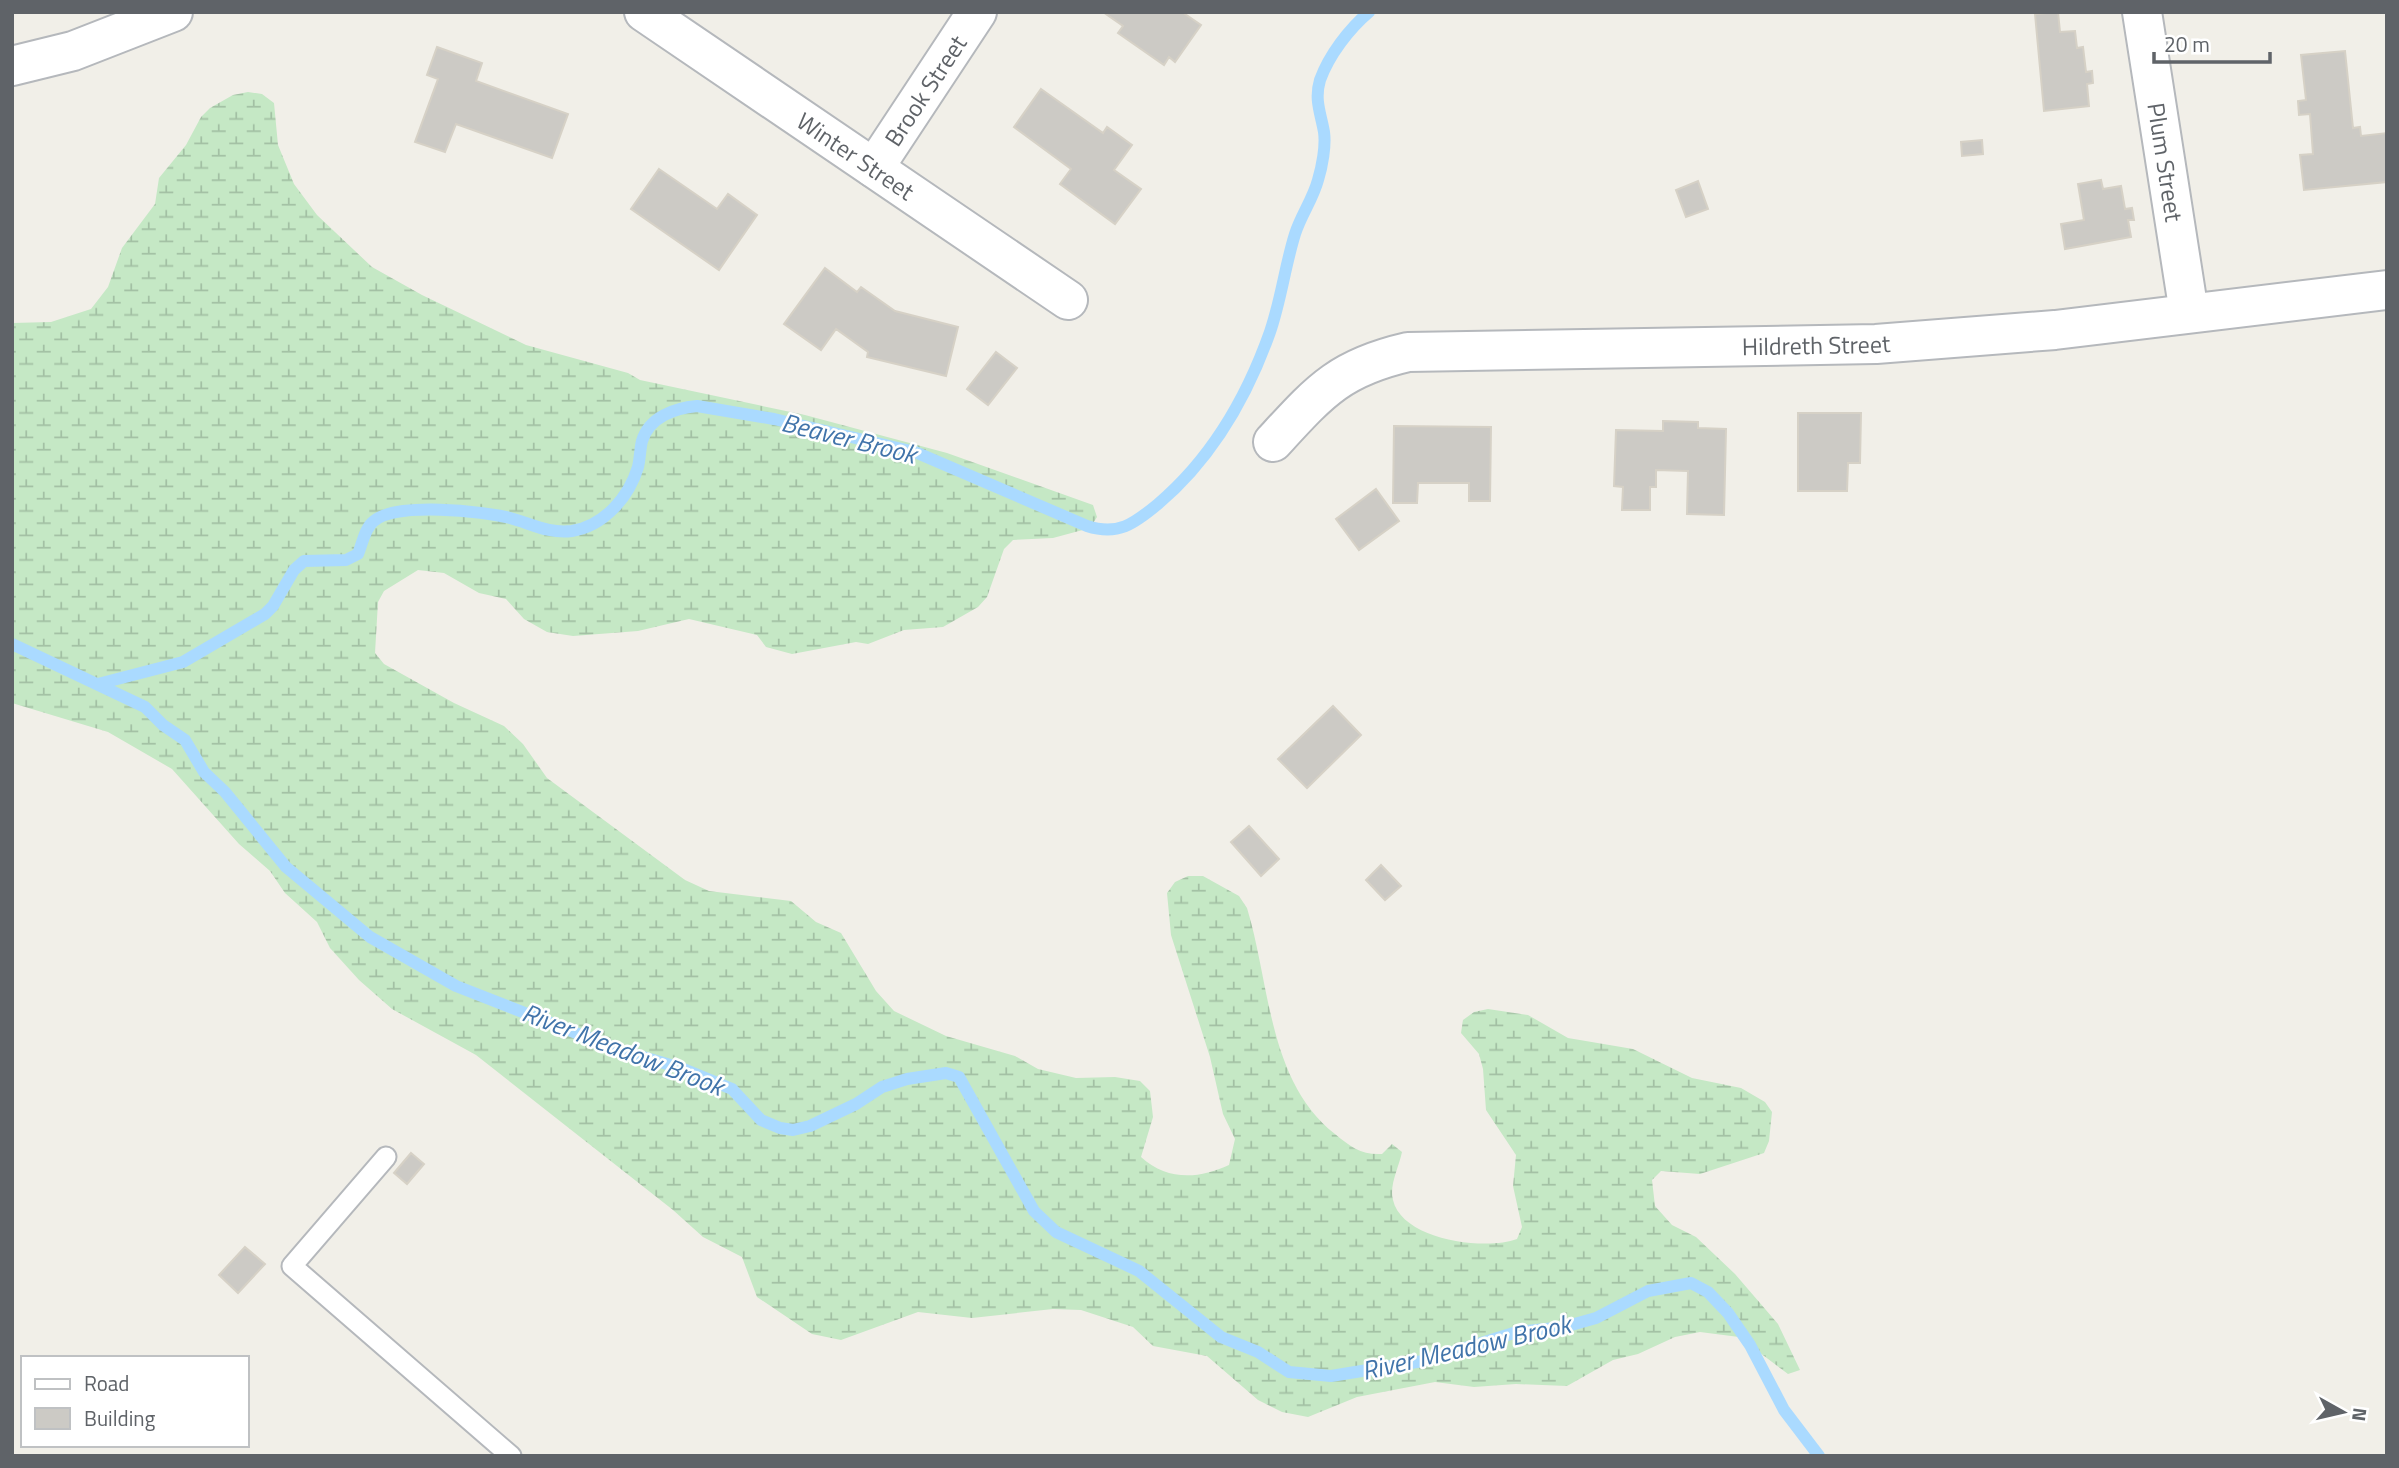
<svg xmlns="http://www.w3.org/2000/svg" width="2399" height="1468" font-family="'Titillium Web',sans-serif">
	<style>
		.wetland { fill: url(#wetland-marsh) }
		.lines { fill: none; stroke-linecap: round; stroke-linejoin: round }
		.stream { stroke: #aadaff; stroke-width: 12 }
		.building { fill: #cccac5; stroke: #d6d1c6; stroke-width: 2 }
		.lane-casing { stroke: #b5b8bc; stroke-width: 23 }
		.street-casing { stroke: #b5b8bc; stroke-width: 42 }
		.lane { stroke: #fff; stroke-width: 19 }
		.street { stroke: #fff; stroke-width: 38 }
		.labels { text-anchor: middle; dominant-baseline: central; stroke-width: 5; stroke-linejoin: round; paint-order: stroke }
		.street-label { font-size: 24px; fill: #5f6368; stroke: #fff }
		.water-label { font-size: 26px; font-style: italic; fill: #4174aa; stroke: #fff }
	</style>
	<defs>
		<pattern id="wetland-marsh" width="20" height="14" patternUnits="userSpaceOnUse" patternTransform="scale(1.75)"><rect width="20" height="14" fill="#c5e8c5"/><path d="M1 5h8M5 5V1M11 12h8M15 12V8" fill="none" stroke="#a3c0a4"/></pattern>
	</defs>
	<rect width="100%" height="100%" fill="#f1efe8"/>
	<path class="wetland" d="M248 92 262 94 274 103 278 145 294 184 317 215 372 267 422 295 526 345 628 373 640 380 805 415 947 453 1093 505 1097 517 1090 528 1053 538 1013 540 1004 549 987 597 978 607 943 627 904 630 868 644 856 642 792 654 766 647 757 635 689 619 638 631 573 636 547 632 524 619 506 599 479 593 444 573 418 570 384 591 378 602 375 653 384 664 454 703 504 726 523 744 547 778 685 880 709 891 791 901 816 922 841 933 876 991 894 1011 946 1036 1015 1056 1038 1069 1076 1078 1115 1077 1140 1081 1150 1091 1153 1117 1141 1157C1167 1181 1199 1179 1229 1165L1235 1139 1223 1114 1210 1057 1171 935 1167 893 1175 882 1188 876H1203L1239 896 1247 908C1270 983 1268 1082 1335 1134 1351 1147 1361 1155 1382 1154L1392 1144 1402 1152C1399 1167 1389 1185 1393 1200 1402 1240 1485 1251 1517 1239L1522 1227 1513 1186 1516 1155 1486 1110 1483 1069 1479 1054 1461 1033 1463 1020 1474 1012 1488 1009 1528 1015 1568 1038 1633 1049 1692 1078 1741 1088 1765 1102 1772 1112 1769 1141 1764 1153 1700 1174 1661 1171 1652 1180 1655 1206 1672 1225 1696 1237 1735 1274 1778 1324 1800 1370 1788 1374 1739 1337 1700 1332 1675 1337 1638 1354 1613 1360 1567 1386 1516 1384 1474 1387 1435 1382 1357 1397 1308 1417 1282 1412 1258 1400 1207 1356 1153 1346 1133 1327 1081 1310 1053 1309 972 1318 918 1312 841 1340 812 1334 757 1297 742 1257 703 1237 673 1210 476 1055 392 1009 359 980 330 948 317 922 285 893 270 871 239 844 172 769 108 732 12 703V323L51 322 91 309 108 287 122 248 155 204 159 178 186 145 201 117 210 108 233 95Z"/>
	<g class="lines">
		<path class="stream" d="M12 644 145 707 163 725 185 740 204 772 225 792 286 867 370 937 456 986 622 1051 681 1068 732 1089 761 1120 780 1128 793 1130 810 1126 856 1104 882 1087 907 1079 946 1073 959 1077 1034 1211 1056 1232 1139 1271 1221 1337 1258 1352 1289 1372 1331 1376 1423 1361 1517 1332 1564 1327 1596 1318 1648 1291 1691 1283 1708 1292 1728 1313 1750 1345 1784 1410 1819 1456
			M98 684 183 662 265 614 273 606 294 570 304 561 346 560 358 554C362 545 365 527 374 521 396 502 483 511 510 518 532 524 549 534 572 531 604 526 629 497 638 467 640 459 640 449 642 441 649 417 675 408 697 406L774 419 915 452 1087 526C1118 536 1134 524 1158 504 1211 459 1247 397 1270 332 1281 300 1285 266 1295 234 1301 215 1313 199 1318 180 1322 167 1326 146 1324 132 1321 114 1314 100 1320 80 1329 55 1349 29 1369 12"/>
	</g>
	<path class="building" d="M1103 12H1182L1201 25 1175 62 1169 57 1164 65 1118 33 1123 26Z
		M2058 12 2060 32 2075 31 2077 48 2083 47 2086 72 2092 71 2093 83 2087 84 2089 106 2044 111 2035 14Z
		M437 47 482 63 476 81 568 114 552 158 456 124 445 152 415 142 438 79 427 75Z
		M2345 51 2353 128 2360 127 2361 136 2387 133V182L2304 190 2300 155 2313 154 2310 114 2299 115 2298 101 2306 100 2301 55Z
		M1041 89 1103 133 1107 127 1132 145 1114 170 1141 189 1115 224 1060 184 1071 169 1014 127Z
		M1982 140 1983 154 1962 156 1961 142Z
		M659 169 717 209 728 194 757 215 719 270 631 209Z
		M2101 180 2103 189 2121 186 2125 209 2132 208 2134 220H2128L2131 237 2065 249 2061 224 2084 220 2078 184Z
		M1698 181 1708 209 1686 217 1676 190Z
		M825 268 857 292 861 287 895 311 958 327 946 376 867 357 868 352 836 329 821 350 784 324Z
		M996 352 1017 368 988 405 967 389Z
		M1798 413H1861L1860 463H1848L1847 491H1798Z
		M1663 421 1698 422V428L1726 429 1724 515 1687 514 1688 471 1656 470V487H1650V510H1622L1623 487 1614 486 1616 430 1663 431Z
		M1394 426 1491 427 1490 501H1469V483H1418L1417 503H1393Z
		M1376 489 1399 521 1359 550 1336 519Z
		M1333 706 1361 735 1307 788 1278 759Z
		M1249 826 1279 859 1261 876 1231 842Z
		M1381 865 1401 886 1385 900 1366 880Z
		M411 1153 424 1164 407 1184 394 1173Z
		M245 1247 265 1264 238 1293 219 1275Z"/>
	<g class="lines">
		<g class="lane-casing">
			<path id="lane" d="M386 1157 292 1266 511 1456"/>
		</g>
		<g class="street-casing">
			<g id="street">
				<path id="s1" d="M644 12 1068 300"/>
				<path id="s2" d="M2142 12 2189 313"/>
				<path d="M12 66 73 51 173 12"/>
				<path id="s3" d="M874 168 977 12"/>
				<path id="s4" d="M1273 442C1320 391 1339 368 1408 352L1876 344 2055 330 2387 290"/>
			</g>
		</g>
		<use href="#lane" class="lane"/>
		<use href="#street" class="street"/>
	</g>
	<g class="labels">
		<g class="street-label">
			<text stroke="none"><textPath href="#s3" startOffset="93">Brook Street</textPath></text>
			<text stroke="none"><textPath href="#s1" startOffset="256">Winter Street</textPath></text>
			<text stroke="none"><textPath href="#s2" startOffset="152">Plum Street</textPath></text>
			<text stroke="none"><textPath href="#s4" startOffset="574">Hildreth Street</textPath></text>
		</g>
		<g class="water-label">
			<text transform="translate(849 438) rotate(14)">Beaver Brook</text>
			<text transform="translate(623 1049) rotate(21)">River Meadow Brook</text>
			<text transform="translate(1466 1347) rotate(-13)">River Meadow Brook</text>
		</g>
	</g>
	<rect width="2399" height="1468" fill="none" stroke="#5f6368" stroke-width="28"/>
	<rect x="21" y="1356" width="228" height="91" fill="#ffffff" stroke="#bfc1c3" stroke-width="2"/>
	<rect x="35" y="1379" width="35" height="10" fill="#ffffff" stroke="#bfc1c3" stroke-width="2"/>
	<text x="84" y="1391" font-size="21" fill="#5f6368">Road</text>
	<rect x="35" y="1408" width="35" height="21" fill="#cccac5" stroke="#bfc1c3" stroke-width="2"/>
	<text x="84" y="1426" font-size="21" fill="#5f6368">Building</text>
	<g transform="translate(2343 1412) rotate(98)" stroke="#ffffff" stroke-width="5" paint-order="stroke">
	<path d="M0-5L12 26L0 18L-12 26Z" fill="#5f6368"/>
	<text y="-10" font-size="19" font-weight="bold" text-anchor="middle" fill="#5f6368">N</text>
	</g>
	<path d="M2154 52v10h116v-10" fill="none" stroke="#5f6368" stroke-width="3.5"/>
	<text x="2164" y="52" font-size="21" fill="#5f6368" stroke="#ffffff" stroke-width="5" paint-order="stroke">20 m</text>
</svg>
